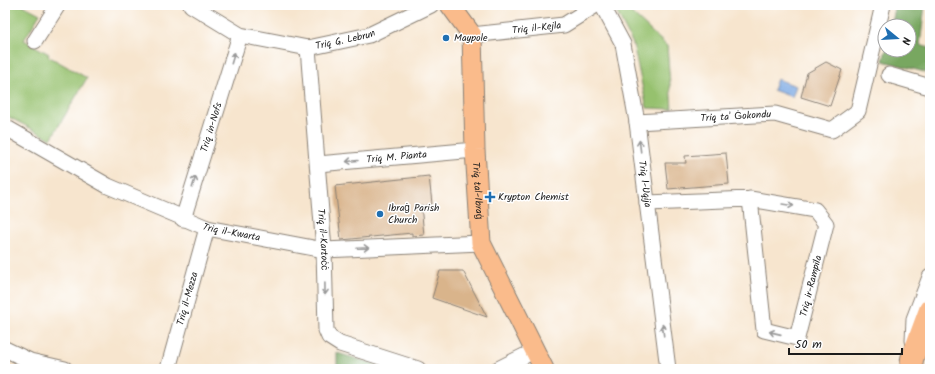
<svg xmlns="http://www.w3.org/2000/svg" width="935" height="374" font-family="Kalam,sans-serif">
	<style>
		.green { fill: #96c16e; stroke: #596e45 }
		.forest { fill: #78a761; stroke: #4a623e }
		.water { fill: #79a7e2; stroke: #4a627f }
		.building { fill: #d9b48b }
		.lines { fill: none; stroke-linecap: round; stroke-linejoin: round }
		.minor-casing { stroke: #8a8075; stroke-width: 17 }
		.major-casing { stroke: #8a8075; stroke-width: 21 }
		.highway-casing { stroke: #8a8075; stroke-width: 24 }
		.minor { stroke: #fff; stroke-width: 15 }
		.major { stroke: #fabb8b; stroke-width: 19 }
		.highway { stroke: #fabb8b; stroke-width: 22 }
		.oneway { stroke: #999 }
		.poi-dot { fill: #1f6fb2; stroke: #fff; stroke-width: 1.5 }
		.labels { text-anchor: middle; dominant-baseline: central; stroke-width: 3; stroke-linejoin: round; paint-order: stroke }
		.street-label { font-size: 10px; fill: #1c1c1c; stroke: #fff }
		.poi-label { font-size: 10px; fill: #1c1c1c; stroke: #fff; text-anchor: start }
	</style>
	<rect width="100%" height="100%" fill="#fff"/>
	<filter id="ink" filterUnits="userSpaceOnUse"><feTurbulence type="fractalNoise" baseFrequency=".025" numOctaves="2"/><feDisplacementMap in="SourceGraphic" scale="8" xChannelSelector="R" yChannelSelector="G"/><feConvolveMatrix kernelMatrix="1 2 1 2 8 2 1 2 1" color-interpolation-filters="sRGB"/></filter>
	<filter id="wash" filterUnits="userSpaceOnUse"><feTurbulence type="fractalNoise" baseFrequency=".012" numOctaves="4" result="noise"/><feDisplacementMap in="SourceGraphic" scale="16" xChannelSelector="R" yChannelSelector="G"/><feGaussianBlur stdDeviation="0.9" result="paint"/><feColorMatrix in="noise" values="0 0 0 0 0 0 0 0 0 0 0 0 0 0 0 0 0 1.4 0 .05"/><feComposite in="paint" operator="in"/></filter>
	<g filter="url(#wash)">
		<rect width="100%" height="100%" fill="#f7e5ce"/>
		<path class="green" d="M5 5H23L40 14 24 40 49 54 48 56 87 78 51 139 5 115Z
			M617 5H623L667 46 672 109 647 108 633 44 614 7Z"/>
		<path class="forest" d="M893 5H925L920 45 930 48 928 73 883 61 886 50H909V26H891L894 14Z
			M337 353 393 369H337Z"/>
		<path class="water" d="M777 79 796 86 792 97 773 90Z"/>
		<g id="blocks">
			<path class="building" d="M826 62 842 70 830 106 801 97 807 73Z
				M726 153 729 184 668 189 665 163H686L685 156Z
				M429 176 432 204 421 206 424 235 412 236V233L341 240 335 186Z
				M440 271H463L487 317 432 298Z"/>
		</g>
	</g>
	<g filter="url(#ink)">
		<use href="#blocks" fill-opacity="0" stroke="#8a8075" stroke-width="1"/>
		<g class="lines">
			<g class="minor-casing">
				<g id="minor">
					<path id="s1" d="M191 5 240 35 308 48 369 35 431 5"/>
					<path id="s2" d="M602 5 623 44 637 122 668 369"/>
					<path id="s3" d="M472 35 564 25 596 5"/>
					<path d="M35 41 58 5"/>
					<path id="s4" d="M308 48 324 250 326 330 329 337 340 344 418 369"/>
					<path d="M889 75 930 87"/>
					<path id="s5" d="M637 122 775 114 832 130 858 111 883 5"/>
					<path id="s6" d="M5 127 108 186 207 228 324 250 481 243"/>
					<path id="s7" d="M318 164 475 150"/>
					<path d="M647 203 750 199 815 210 826 224 797 338 764 330 750 199"/>
					<path id="s8" d="M183 219 240 35"/>
					<path d="M913 341 914 319 930 277"/>
					<path d="M5 349 30 361 65 369"/>
					<path id="s9" d="M168 369 207 228"/>
					<path d="M498 369 534 351"/>
				</g>
			</g>
			<g class="major-casing">
				<g id="major">
					<path id="s10" d="M450 5 472 35 475 150 481 243 544 369"/>
				</g>
			</g>
			<g class="highway-casing">
				<path id="highway" d="M911 369 912 359 930 310"/>
			</g>
			<use href="#minor" class="minor"/>
			<use href="#major" class="major"/>
			<use href="#highway" class="highway"/>
		</g>
		<defs><path id="oneway-shaft" d="M-6 0H5M1.5-3L5.5 0L1.5 3" fill="none" stroke-width="1.6" stroke-linecap="round" stroke-linejoin="round"/></defs>
		<g class="oneway">
			<use href="#oneway-shaft" transform="translate(233 58) rotate(-73)"/>
			<use href="#oneway-shaft" transform="translate(640 146) rotate(-97)"/>
			<use href="#oneway-shaft" transform="translate(352 161) rotate(175)"/>
			<use href="#oneway-shaft" transform="translate(194 182) rotate(-73)"/>
			<use href="#oneway-shaft" transform="translate(788 205) rotate(9)"/>
			<use href="#oneway-shaft" transform="translate(363 248) rotate(-2)"/>
			<use href="#oneway-shaft" transform="translate(325 289) rotate(89)"/>
			<use href="#oneway-shaft" transform="translate(663 330) rotate(-97)"/>
			<use href="#oneway-shaft" transform="translate(775 333) rotate(-167)"/>
		</g>
	</g>
	<g class="poi-dot">
		<circle cx="446" cy="38" r="4"/>
		<path d="M488 191h4v4h4v4h-4v4h-4v-4h-4v-4h4z"/>
		<circle cx="380" cy="214" r="4"/>
	</g>
	<g class="labels">
		<g class="street-label">
			<text stroke="none"><textPath href="#s3" startOffset="65">Triq il-Kejla</textPath></text>
			<text stroke="none"><textPath href="#s1" startOffset="165">Triq G. Lebrun</textPath></text>
			<text stroke="none"><textPath href="#s5" startOffset="99">Triq ta' Ġokondu</textPath></text>
			<text stroke="none"><textPath href="#s8" startOffset="96">Triq in-Nofs</textPath></text>
			<text stroke="none"><textPath href="#s7" startOffset="79">Triq M. Pianta</textPath></text>
			<text stroke="none"><textPath href="#s2" startOffset="186">Triq l-Uqija</textPath></text>
			<text stroke="none"><textPath href="#s10" startOffset="193">Triq tal-Ibraġ</textPath></text>
			<text stroke="none"><textPath href="#s6" startOffset="251">Triq il-Kwarta</textPath></text>
			<text stroke="none"><textPath href="#s4" startOffset="192">Triq il-Kartoċċ</textPath></text>
			<text transform="translate(811 286) rotate(-76)">Triq ir-Rampila</text>
			<text stroke="none"><textPath href="#s9" startOffset="73">Triq il-Mezza</textPath></text>
		</g>
		<g class="poi-label">
			<text x="454" y="38">Maypole</text>
			<text x="498" y="197">Krypton Chemist</text>
			<text x="388" y="208">Ibraġ Parish<tspan x="388" dy="12">Church</tspan></text>
		</g>
	</g>
	<rect width="935" height="374" fill="none" stroke="#fff" stroke-width="20"/>
	<g transform="translate(897 38) rotate(108)"><circle r="19" fill="#ffffff" stroke="#a4a4a4"/>
	<path d="M0-3L7 15L0 10L-7 15Z" fill="#1f6fb2"/>
	<text y="-6" font-size="11" font-weight="bold" text-anchor="middle" fill="#1c1c1c">N</text>
	</g>
	<path d="M789 348v6h113v-6" fill="none" stroke="#1c1c1c" stroke-width="2"/>
	<text x="795" y="348" font-size="12" fill="#1c1c1c" stroke="#ffffff" stroke-width="3" paint-order="stroke">50 m</text>
</svg>
